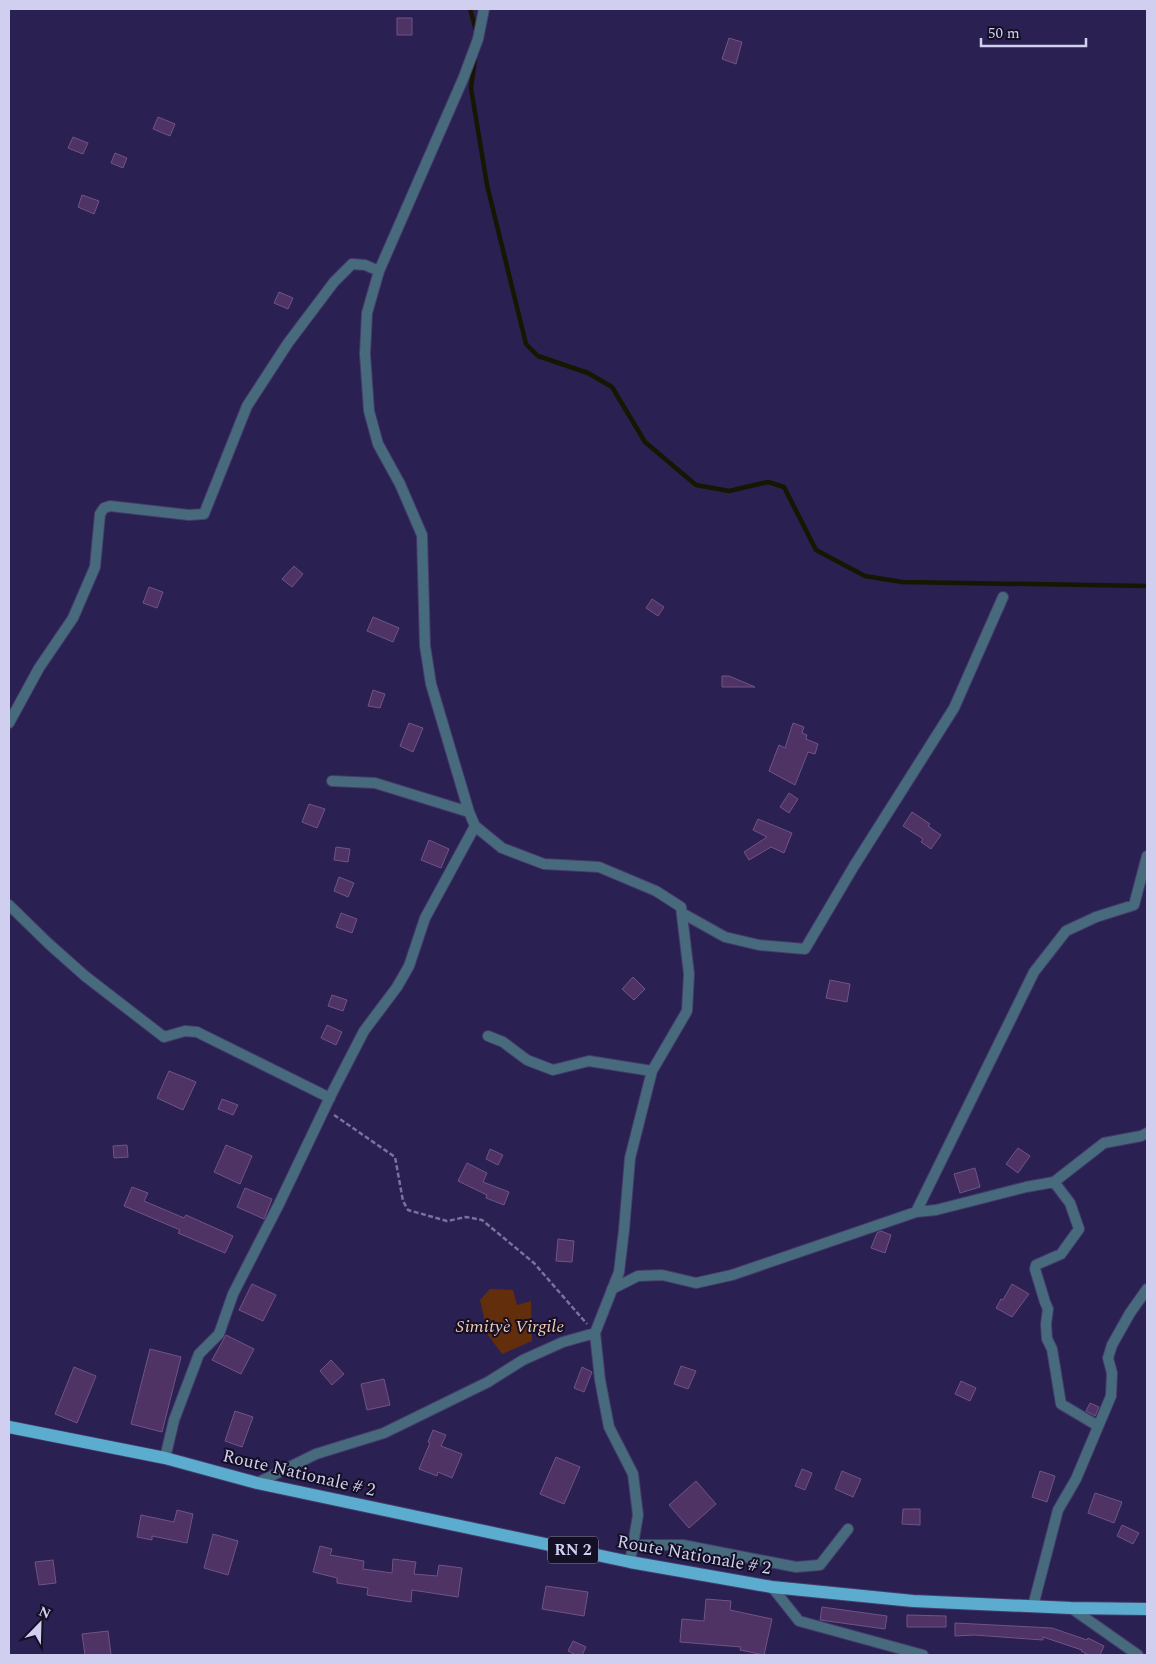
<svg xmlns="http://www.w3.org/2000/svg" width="1156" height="1664" font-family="Spectral,serif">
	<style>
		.green { fill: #632e0b }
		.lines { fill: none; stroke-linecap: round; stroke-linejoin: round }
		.stream { stroke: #171600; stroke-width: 4.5 }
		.building { fill: #4f3364; stroke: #715387 }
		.street-casing { stroke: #453c6b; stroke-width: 12 }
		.primary-casing { stroke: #453c6b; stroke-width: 14 }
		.path { stroke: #79739c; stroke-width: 2.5; stroke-dasharray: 5 2.5; stroke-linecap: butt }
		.street { stroke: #476b7d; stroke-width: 10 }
		.primary { stroke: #5cacd0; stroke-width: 12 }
		.labels { text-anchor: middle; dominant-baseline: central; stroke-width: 4; stroke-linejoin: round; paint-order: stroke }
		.shield { fill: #130f25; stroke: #9895b2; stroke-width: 1 }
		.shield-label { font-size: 16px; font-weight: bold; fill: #d1cfef }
		.park-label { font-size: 18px; font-style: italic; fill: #f2c8b2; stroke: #130f25 }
		.street-label { font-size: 18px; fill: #d1cfef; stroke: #130f25 }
	</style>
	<rect width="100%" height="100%" fill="#2a2052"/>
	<path class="green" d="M490 1289 513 1290 517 1305 531 1301 532 1341 502 1354 488 1335 480 1300Z"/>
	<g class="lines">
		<path class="stream" d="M470 9 477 34
			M475 59 471 88 487 185 526 344 538 356 588 373 612 387 645 442 696 485 729 491 768 482 784 487 816 550 865 576 902 582 1147 586"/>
	</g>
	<path class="building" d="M397 18H412V35H397Z
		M729 38 742 42 736 64 722 59Z
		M158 117 175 124 170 136 153 129Z
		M73 137 88 143 83 154 68 148Z
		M115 153 127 158 123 168 111 163Z
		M82 195 99 201 94 214 78 207Z
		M279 292 293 298 288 309 274 303Z
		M294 566 303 574 292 587 282 579Z
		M149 587 163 592 157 608 143 603Z
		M652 599 664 607 658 616 646 608Z
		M373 617 399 628 393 642 367 631Z
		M722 676H729L755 687H722Z
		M373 690 385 694 380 708 368 706Z
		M409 723 423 728 413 752 400 746Z
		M793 723 804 727 802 733 807 735 806 739 818 744 815 754 808 752 795 785 769 771 779 745 785 748Z
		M789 793 798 799 789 813 780 807Z
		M309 804 325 809 317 828 302 822Z
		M912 812 930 824 928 826 941 835 931 849 921 842 923 839 903 826Z
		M758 819 792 833 784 853 771 847 749 860 744 852 767 837 753 830Z
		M429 840 449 849 441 868 421 860Z
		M336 847 350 849 348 862 334 860Z
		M339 877 354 883 348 897 334 891Z
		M341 913 357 919 352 933 336 927Z
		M633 977 645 989 634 1000 622 989Z
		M830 980 850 984 847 1002 826 998Z
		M332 995 347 1000 343 1011 328 1006Z
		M327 1025 342 1032 336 1045 321 1038Z
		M169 1071 196 1082 183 1110 157 1098Z
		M222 1099 238 1105 233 1115 218 1109Z
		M127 1145 128 1157 114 1158 113 1146Z
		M226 1145 252 1156 240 1184 214 1172Z
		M1018 1148 1030 1156 1018 1173 1006 1164Z
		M490 1149 503 1155 498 1165 486 1159Z
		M467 1163 487 1173 483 1182 509 1192 504 1205 486 1198 487 1195 458 1181Z
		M975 1168 980 1187 960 1193 954 1174Z
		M132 1187 148 1193 144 1201 184 1218 186 1215 233 1236 225 1253 178 1233 180 1230 124 1206Z
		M245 1188 272 1199 264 1219 237 1207Z
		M881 1231 891 1235 885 1253 871 1248 877 1233Z
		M558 1239 574 1241 572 1262 556 1261Z
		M252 1284 276 1295 263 1321 239 1310Z
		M1012 1284 1029 1294 1012 1317 996 1308 1001 1299 1003 1300Z
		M226 1335 254 1349 241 1374 212 1360Z
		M150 1349 181 1357 162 1432 131 1424Z
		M331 1360 344 1374 332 1385 320 1371Z
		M681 1366 696 1371 688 1389 674 1384Z
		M74 1367 96 1376 77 1423 55 1414Z
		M582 1367 592 1372 584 1392 574 1388Z
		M384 1379 390 1405 367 1410 361 1384Z
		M961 1381 976 1388 970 1401 955 1394Z
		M1090 1403 1099 1407 1095 1416 1086 1411Z
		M235 1411 253 1417 242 1447 225 1441Z
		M433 1430 446 1435 441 1446 462 1454 452 1478 438 1472 437 1476 419 1469 430 1443 428 1442Z
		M556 1457 580 1467 564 1504 540 1494Z
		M802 1469 812 1473 805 1490 795 1486Z
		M842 1471 861 1479 853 1497 835 1489Z
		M1040 1471 1055 1476 1047 1502 1032 1497Z
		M696 1481 716 1504 689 1528 669 1505Z
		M1095 1493 1122 1502 1114 1523 1088 1513Z
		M903 1509H920V1525L902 1524Z
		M177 1510 193 1514 187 1543 152 1536V1540L137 1537 141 1515 174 1522Z
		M1122 1525 1139 1533 1133 1544 1117 1536Z
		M213 1534 238 1541 228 1575 204 1568Z
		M320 1546 332 1549 330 1555 364 1561 363 1569 392 1573 393 1559 416 1562 414 1574 437 1576 439 1565 462 1568 458 1597 412 1590 411 1602 367 1595 368 1588 337 1583V1578L313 1572Z
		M53 1560 56 1583 39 1585 35 1562Z
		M546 1586 588 1592 584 1616 542 1609Z
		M706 1599 731 1601 730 1610 772 1619 764 1655 740 1650 741 1647 680 1642 682 1619 704 1621Z
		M822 1607 887 1616 885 1629 820 1620Z
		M907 1615 946 1616V1627H907Z
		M955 1623 1052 1628 1087 1640 1088 1638 1104 1646 1100 1655H1089L1081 1651 1082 1650 1043 1637V1640L974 1635 955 1636Z
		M108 1631 111 1655H85L82 1634Z
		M573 1641 586 1647 582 1655H576L568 1651Z"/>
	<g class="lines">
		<g class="street-casing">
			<path id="street" d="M484 9 478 39 463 79 379 271 367 313 365 354 369 411 378 444 400 484 422 535 425 646 431 684 469 812 475 826 502 848 544 864 599 867 656 891 681 907 689 974 687 1011 652 1071 630 1158 624 1230 619 1272 595 1333 600 1380 609 1427 633 1474 638 1515 630 1562
				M9 723 39 668 73 618 95 567 100 514 104 508 110 506 189 515 204 514 247 406 288 343 334 282 352 264 365 265 379 271
				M332 781 375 783 469 812
				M9 905 49 944 85 976 164 1037 185 1031 197 1032 330 1098
				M682 913 725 937 759 945 805 949 854 866 954 708 1003 597
				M488 1036 503 1042 527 1060 553 1070 589 1061 652 1071
				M1054 1182 1070 1203 1079 1229 1061 1254 1036 1265 1035 1269 1045 1302 1048 1309 1046 1324 1047 1339 1052 1349 1061 1404 1098 1426
				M916 1212 1034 972 1066 931 1096 917 1134 905 1147 856
				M612 1289 638 1276 662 1275 696 1283 732 1275 916 1212 936 1210 1026 1187 1054 1182 1104 1143 1141 1136 1147 1133
				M165 1458 174 1420 199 1354 219 1334 233 1294 279 1204 332 1093 364 1031 397 987 409 966 425 918 475 826
				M257 1483 316 1454 384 1433 488 1382 523 1360 563 1342 595 1333
				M633 1545H683L796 1567 820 1565 848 1529
				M772 1587 799 1621 923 1655
				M1033 1606 1058 1510 1076 1479 1111 1396 1112 1373 1108 1358 1112 1345 1130 1313 1147 1289
				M1071 1608 1138 1655"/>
		</g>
		<g class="primary-casing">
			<path id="primary" d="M9 1427 165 1458 257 1483 630 1562 772 1587 913 1601 1071 1608 1147 1609"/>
		</g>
		<path class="path" d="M334 1115 395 1157 403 1201 408 1210 447 1221 466 1217 482 1220 534 1263 587 1324"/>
		<use href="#street" class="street"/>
		<use href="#primary" class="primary"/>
	</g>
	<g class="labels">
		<rect class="shield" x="548" y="1536.5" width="50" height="27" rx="4"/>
		<g class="shield-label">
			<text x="573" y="1550">RN 2</text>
		</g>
		<g class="park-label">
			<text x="510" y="1326">Simityè Virgile</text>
		</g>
		<g class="street-label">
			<text transform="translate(299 1473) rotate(13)">Route Nationale # 2</text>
			<text transform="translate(694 1555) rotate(10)">Route Nationale # 2</text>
		</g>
	</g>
	<rect width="1156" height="1664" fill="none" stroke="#d1cfef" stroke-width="20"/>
	<g transform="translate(40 1624) rotate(23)" stroke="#130f25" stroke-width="4" paint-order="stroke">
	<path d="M0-4L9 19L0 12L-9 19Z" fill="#d1cfef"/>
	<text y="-8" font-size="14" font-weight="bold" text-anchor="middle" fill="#d1cfef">N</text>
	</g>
	<path d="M981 38v8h105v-8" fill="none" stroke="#d1cfef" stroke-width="2.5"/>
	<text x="988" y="38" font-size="15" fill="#d1cfef" stroke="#130f25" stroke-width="4" paint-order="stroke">50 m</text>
</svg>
